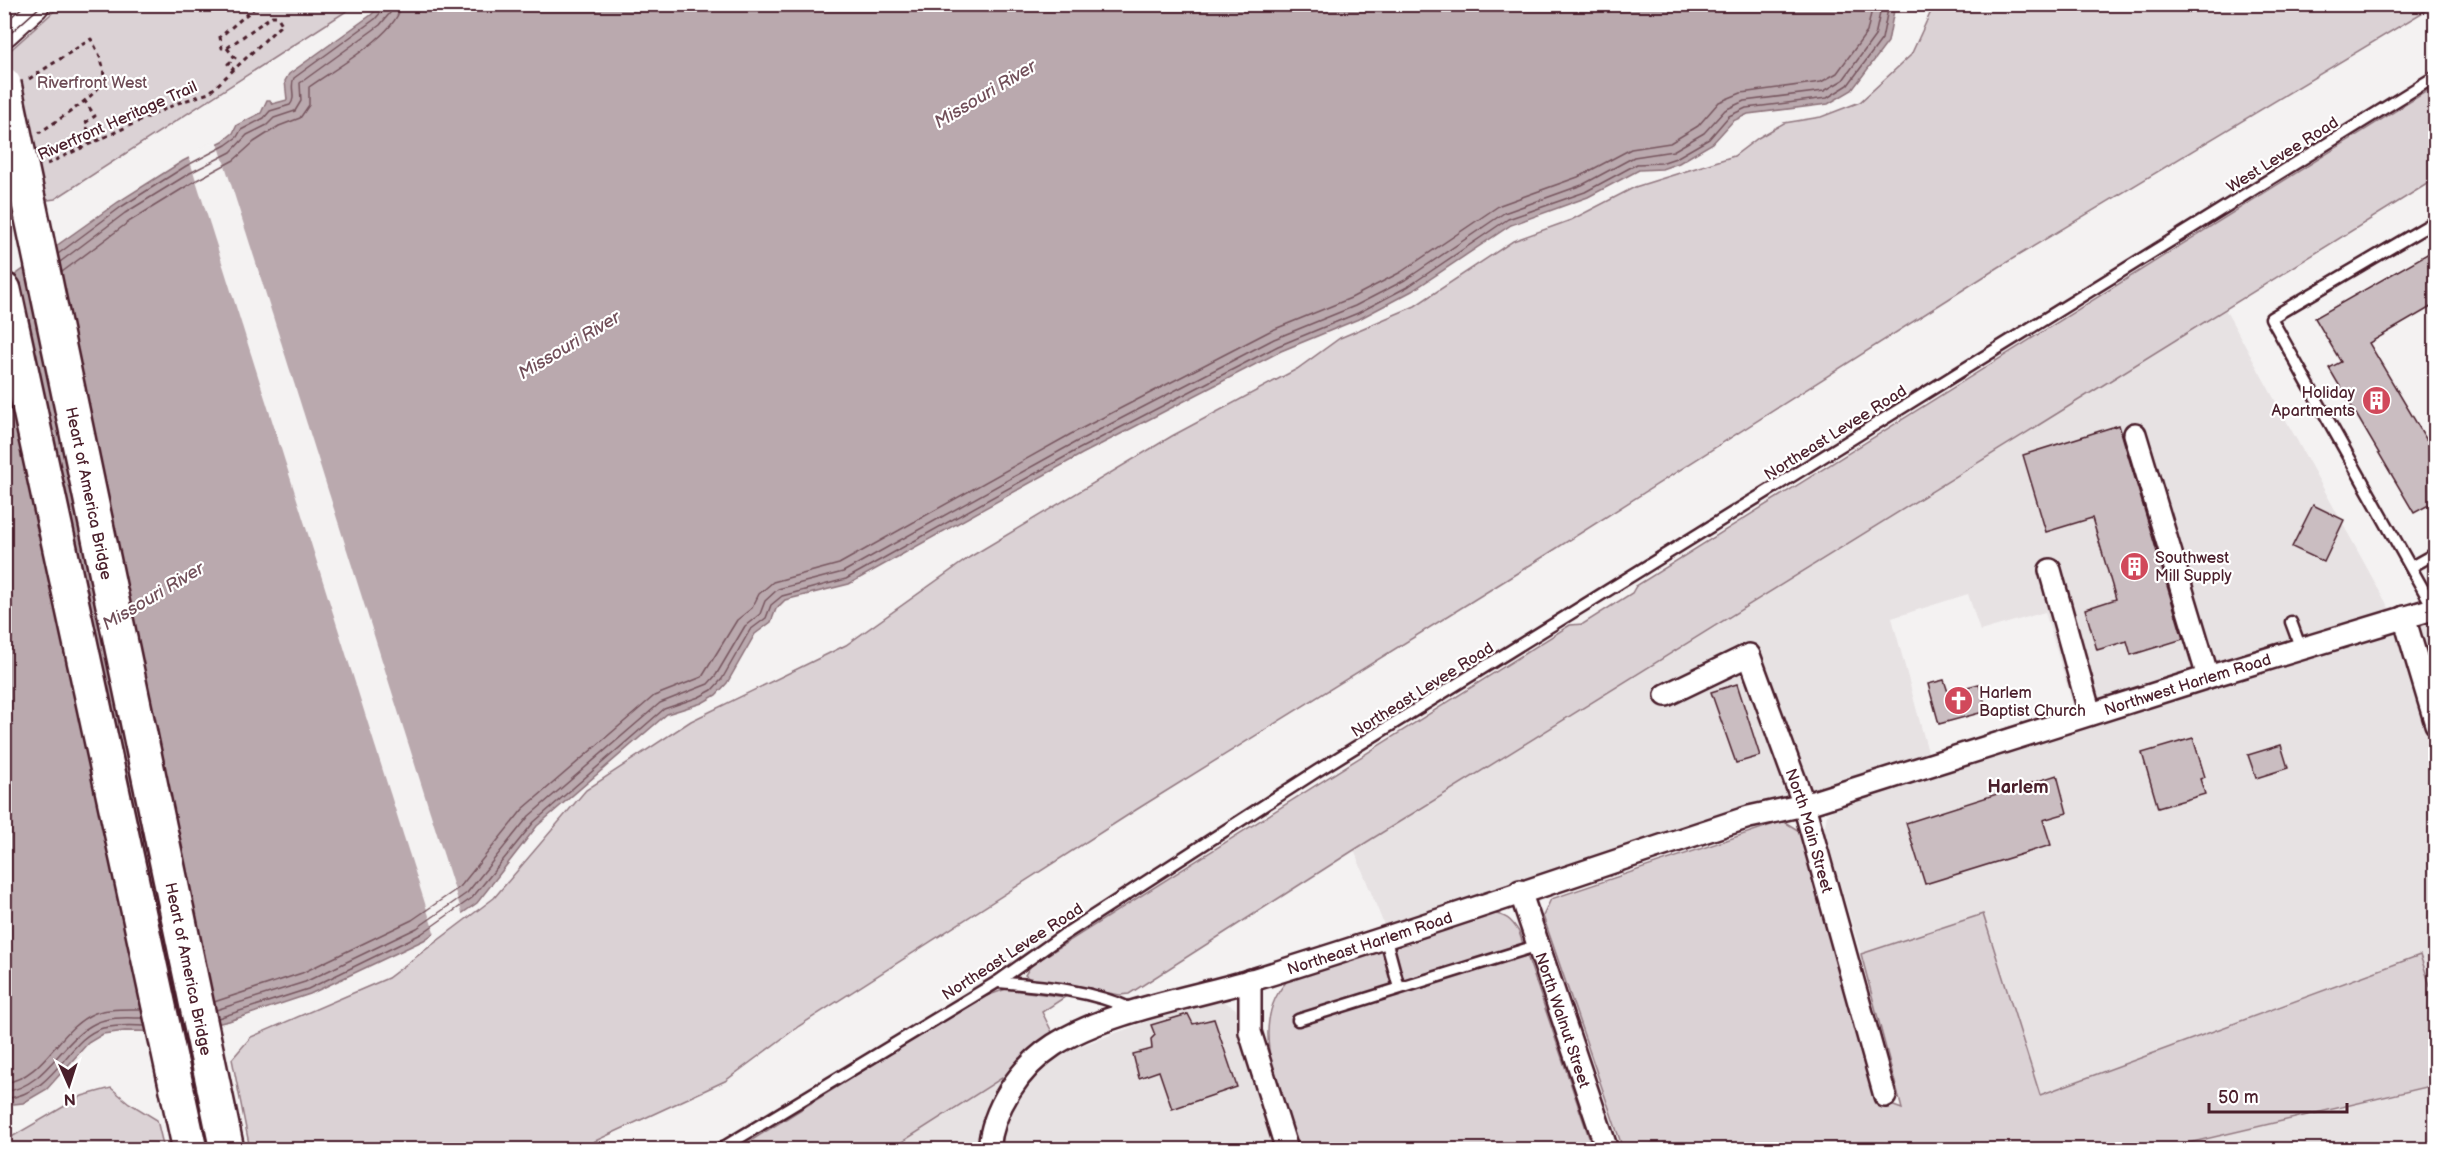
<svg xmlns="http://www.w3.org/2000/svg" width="2440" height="1154" font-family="'Balsamiq Sans',sans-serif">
<rect width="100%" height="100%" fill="#f4f2f2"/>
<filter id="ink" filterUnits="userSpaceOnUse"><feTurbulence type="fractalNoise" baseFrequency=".0167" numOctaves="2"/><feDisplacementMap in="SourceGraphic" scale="12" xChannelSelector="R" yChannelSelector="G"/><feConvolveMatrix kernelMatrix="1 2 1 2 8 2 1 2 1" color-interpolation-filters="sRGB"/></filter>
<g filter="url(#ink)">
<g fill="#e7e2e3">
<polygon points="2225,309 2390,610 2075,712 2045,612 1980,631 1968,594 1892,618 1929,756 1384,925 1354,850"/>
<polygon points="2435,617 2435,1000 2420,955 2040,1095 1983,914 1861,954 1824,830 1827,815 1834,808"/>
<polygon points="1208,999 1220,999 1236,1009 1279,1149 891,1150 1013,1071"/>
<polygon points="2435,1085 2435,1149 2163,1149"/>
</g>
<g fill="#dbd2d5" stroke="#927880" stroke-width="1.5">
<polygon points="61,5 356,5 55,199 5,206 5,55"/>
<polygon points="1934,5 2435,5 1999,267 1535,562 1139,808 799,1026 725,1081 578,1149 250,1149 232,1059 251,1037 388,978 494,898 586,790 691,721 846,645 970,557 1172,436 1297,369 1340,338 1415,306 1513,241 1571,220 1635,187 1734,156 1758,138 1784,123 1821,117 1860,102 1911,55"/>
<polygon points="2435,86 2435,179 1354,850 1129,994 1120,995 1030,979 1025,975 1031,965 1570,625 1583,624 1632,593 1636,586"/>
<polygon points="1783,821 1801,832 1877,1100 1902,1109 1861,954 1983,914 2040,1095 2420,955 2435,1000 2435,1085 2163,1149 1623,1149 1543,916 1551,899"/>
<path d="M1490,913C1506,915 1511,919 1519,932L1593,1149H1300C1282,1098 1243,1022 1291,977Z"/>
<polygon points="1006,989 1065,997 1042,1012 1055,1038 1013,1071 891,1149 736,1150 978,999"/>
<polygon points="111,1088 129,1103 157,1120 164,1149 5,1149 5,1144 13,1136 82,1096"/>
</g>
<polygon fill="#baa9ae" stroke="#8d727a" stroke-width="1.5" points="381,5 1895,5 1888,42 1852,90 1828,104 1748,114 1733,121 1713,143 1679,163 1662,169 1639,170 1588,197 1511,225 1412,291 1361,318 1281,351 1082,454 849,584 785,600 776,609 771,622 755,634 727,683 716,695 702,703 667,714 537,826 477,903 424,940 310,994 229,1021 181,1032 125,1031 103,1034 88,1043 47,1089 23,1103 5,1105 4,283 118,202 183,161 223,141 233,133 237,125 261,113 267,100 270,100 272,104 287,100 285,81 289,74 371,15"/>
<polygon fill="#f4f2f2" points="217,140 463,916 435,935 188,155"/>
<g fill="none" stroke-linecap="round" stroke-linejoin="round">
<g stroke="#77565f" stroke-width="1.5">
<path d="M58,254L121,207L186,166L226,145L237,137L241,130L264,118L270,111L290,105C297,97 289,87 294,78L375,19L383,10L385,4"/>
<polyline points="60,262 125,213 190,173 231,152 247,135 267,125 274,118 295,111 301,101 300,83 380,25 390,13 392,4"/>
<path d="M62,272L130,221L195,181L234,160L254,142L279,126L300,118L309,105V87C332,70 400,33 401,4"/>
<polyline points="214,1002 302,973 412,920 460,887 523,809 654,696 702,677 737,620 752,608 759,594 773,582 839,564 1071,434 1270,331 1351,298 1401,272 1500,205 1578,177 1631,149 1670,143 1698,126 1719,102 1741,93 1821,82 1837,73 1867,32 1873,4"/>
<polyline points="216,1010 305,982 417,928 467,893 529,816 660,703 708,684 716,675 745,626 760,614 765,601 778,589 843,572 1076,442 1274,339 1355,306 1405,280 1504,213 1582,185 1634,157 1673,151 1704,133 1725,110 1744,101 1824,91 1843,80 1875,36 1882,4"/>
<polyline points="218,1018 308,989 421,934 472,898 534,822 664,709 699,697 712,690 722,679 750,630 766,618 771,605 782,596 846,579 1079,449 1278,346 1358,313 1409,286 1508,219 1585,192 1637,164 1661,163 1676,158 1709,139 1729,116 1746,108 1827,98 1848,85 1882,39 1889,4"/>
<path d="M4,1083C46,1077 58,1028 95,1013C109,1008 127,1009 141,1009"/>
<path d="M4,1092C48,1086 60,1040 96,1023C110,1016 129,1018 143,1018"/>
<path d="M4,1099C59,1092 66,1038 103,1028C117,1025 131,1025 145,1026"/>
</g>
</g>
<g fill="#cabdc1" stroke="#4a1f2b" stroke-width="1.5">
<polygon points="2436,249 2436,304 2369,343 2426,439 2436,434 2436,501 2414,513 2329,368 2341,362 2315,318"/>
<polygon points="2119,425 2183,639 2131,655 2127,641 2097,650 2085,609 2116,599 2092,518 2046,532 2023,455"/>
<polygon points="2313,505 2344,520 2324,562 2292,547"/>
<polygon points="1944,680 1948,692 1979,684 1987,711 1939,724 1928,684"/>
<polygon points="1737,684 1760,756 1736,763 1711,692"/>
<polygon points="2193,738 2205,777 2200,779 2205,794 2158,808 2142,753"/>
<polygon points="2281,745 2288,768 2256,778 2248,755"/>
<polygon points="2057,775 2067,813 2043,820 2051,845 1925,884 1906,823"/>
<polygon points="1188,1014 1193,1024 1214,1019 1237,1087 1172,1109 1159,1071 1139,1078 1133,1054 1152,1049 1151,1039 1155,1035 1151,1025"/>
</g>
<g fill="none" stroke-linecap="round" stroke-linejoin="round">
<defs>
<g id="service">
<polyline points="2411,567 2436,553"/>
<polyline points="2434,609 2271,318 2436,221"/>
<polyline points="2291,622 2301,649"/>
<polyline points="1385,936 1399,988"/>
<path d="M997,982C1043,986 1091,990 1134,1010"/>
<polyline points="1298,1020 1539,945"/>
<polyline points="719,1150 997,982 1062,936 1317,771 2436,76"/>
</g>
<g id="minor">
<polyline points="2135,434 2208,677"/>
<polyline points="2050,570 2090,714"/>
<polyline points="2404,617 2436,724"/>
<path id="s1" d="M1666,695L1749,655L1804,805L1885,1096"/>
<path id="s2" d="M1520,891L1607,1150"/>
<polyline points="1250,980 1250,1032 1287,1150"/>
<path id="s3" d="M989,1150C992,1109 1020,1067 1054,1045C1107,1011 1191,998 1252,980C1419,929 1583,871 1749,817L1804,805L2208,677L2436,608"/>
</g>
<polyline id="secondary" points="4,31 34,4"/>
<polyline id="primary" points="4,290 190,1150"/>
</defs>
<use href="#service" stroke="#4a1f2b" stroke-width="15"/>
<use href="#minor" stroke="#4a1f2b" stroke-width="26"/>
<use href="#secondary" stroke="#4a1f2b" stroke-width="34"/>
<use href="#primary" stroke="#4a1f2b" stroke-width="38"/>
<g stroke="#4a1f2b" stroke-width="3" stroke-dasharray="4.5 4.5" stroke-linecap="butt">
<polyline points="227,48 235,58 228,64 234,70"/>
<path d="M29,79L91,39C97,50 106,66 103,79C100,95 53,123 39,133"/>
<polyline points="84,100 95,116 85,123 93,142"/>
<polyline points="47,164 178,103 209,93 282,24 277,16 272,16 227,48 222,48 220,37 259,4"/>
</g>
<use href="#service" stroke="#fff" stroke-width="10"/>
<use href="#minor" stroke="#fff" stroke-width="21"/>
<use href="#secondary" stroke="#fff" stroke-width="30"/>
<use href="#primary" stroke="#fff" stroke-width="33"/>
<g stroke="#4a1f2b" stroke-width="1.5">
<polyline points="4,23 26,4"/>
<polyline points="4,39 43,4"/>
</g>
<defs>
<g id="primary-bridge">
<path id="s4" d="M4,84L227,1150"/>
</g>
</defs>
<use href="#primary-bridge" stroke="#4a1f2b" stroke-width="38" stroke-linecap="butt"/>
<use href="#primary-bridge" stroke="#fff" stroke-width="33"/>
</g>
</g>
<defs>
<symbol id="building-disc" viewBox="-11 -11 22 22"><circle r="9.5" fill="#d1495b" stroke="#fff"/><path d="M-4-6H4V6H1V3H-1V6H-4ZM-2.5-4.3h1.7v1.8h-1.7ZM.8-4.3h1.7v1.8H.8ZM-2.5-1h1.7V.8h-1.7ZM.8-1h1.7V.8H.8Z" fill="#fff"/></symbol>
<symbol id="church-disc" viewBox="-11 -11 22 22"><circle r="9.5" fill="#d1495b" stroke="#fff"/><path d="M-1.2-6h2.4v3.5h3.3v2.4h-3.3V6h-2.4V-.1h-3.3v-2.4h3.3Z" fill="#fff"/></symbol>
</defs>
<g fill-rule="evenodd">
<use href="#building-disc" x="2360" y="384" width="33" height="33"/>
<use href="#building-disc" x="2118" y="550" width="33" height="33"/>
<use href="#church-disc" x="1942" y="684" width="33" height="33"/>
</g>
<g text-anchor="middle" stroke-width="4.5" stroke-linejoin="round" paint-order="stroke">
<g font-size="16" fill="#6e4c56" stroke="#fff">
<text x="92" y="88">Riverfront West</text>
</g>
<g font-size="16" fill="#4a1f2b" stroke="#fff">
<text transform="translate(117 120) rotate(-24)" y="6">Riverfront Heritage Trail</text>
<text transform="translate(2282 154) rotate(-32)" y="6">West Levee Road</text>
<text transform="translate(1835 432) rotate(-32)" y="6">Northeast Levee Road</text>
<text dy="6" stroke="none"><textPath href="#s4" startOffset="418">Heart of America Bridge</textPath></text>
<text dy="6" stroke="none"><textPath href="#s3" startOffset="1318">Northwest Harlem Road</textPath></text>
<text transform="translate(1422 689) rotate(-32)" y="6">Northeast Levee Road</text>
<text dy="6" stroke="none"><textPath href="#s1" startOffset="278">North Main Street</textPath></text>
<text dy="6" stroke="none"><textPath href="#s3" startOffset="460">Northeast Harlem Road</textPath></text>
<text transform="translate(1012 951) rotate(-33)" y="6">Northeast Levee Road</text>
<text dy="6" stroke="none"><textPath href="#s4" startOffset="904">Heart of America Bridge</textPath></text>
<text dy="6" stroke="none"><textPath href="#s2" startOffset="136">North Walnut Street</textPath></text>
</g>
<g font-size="16" fill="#4a1f2b" stroke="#fff" text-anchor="start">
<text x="2355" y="398" text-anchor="end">Holiday<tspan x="2355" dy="18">Apartments</tspan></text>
<text x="2155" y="563">Southwest<tspan x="2155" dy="18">Mill Supply</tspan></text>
<text x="1979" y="698">Harlem<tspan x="1979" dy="18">Baptist Church</tspan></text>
</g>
<g font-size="18" font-style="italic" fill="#714f59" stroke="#fff">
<text transform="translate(985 94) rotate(-31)" y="6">Missouri River</text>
<text transform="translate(569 345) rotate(-31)" y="6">Missouri River</text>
<text transform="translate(153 596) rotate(-31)" y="6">Missouri River</text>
</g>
<g font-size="18" font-weight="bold" fill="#4a1f2b" stroke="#fff">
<text x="2018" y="793">Harlem</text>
</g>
</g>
<rect width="2440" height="1154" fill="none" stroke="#fff" stroke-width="24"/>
<rect x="12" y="12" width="2416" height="1130" fill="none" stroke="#4a1f2b" stroke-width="2" filter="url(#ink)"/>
<g transform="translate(69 1085) rotate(177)" stroke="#ffffff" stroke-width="4.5" paint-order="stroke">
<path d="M0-4.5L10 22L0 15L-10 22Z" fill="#4a1f2b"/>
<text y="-9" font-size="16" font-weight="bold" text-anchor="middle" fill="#4a1f2b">N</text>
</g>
<path d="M2209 1103v9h138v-9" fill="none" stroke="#4a1f2b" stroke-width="3"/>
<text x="2218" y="1103" font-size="18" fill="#4a1f2b" stroke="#ffffff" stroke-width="4.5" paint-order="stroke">50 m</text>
</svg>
